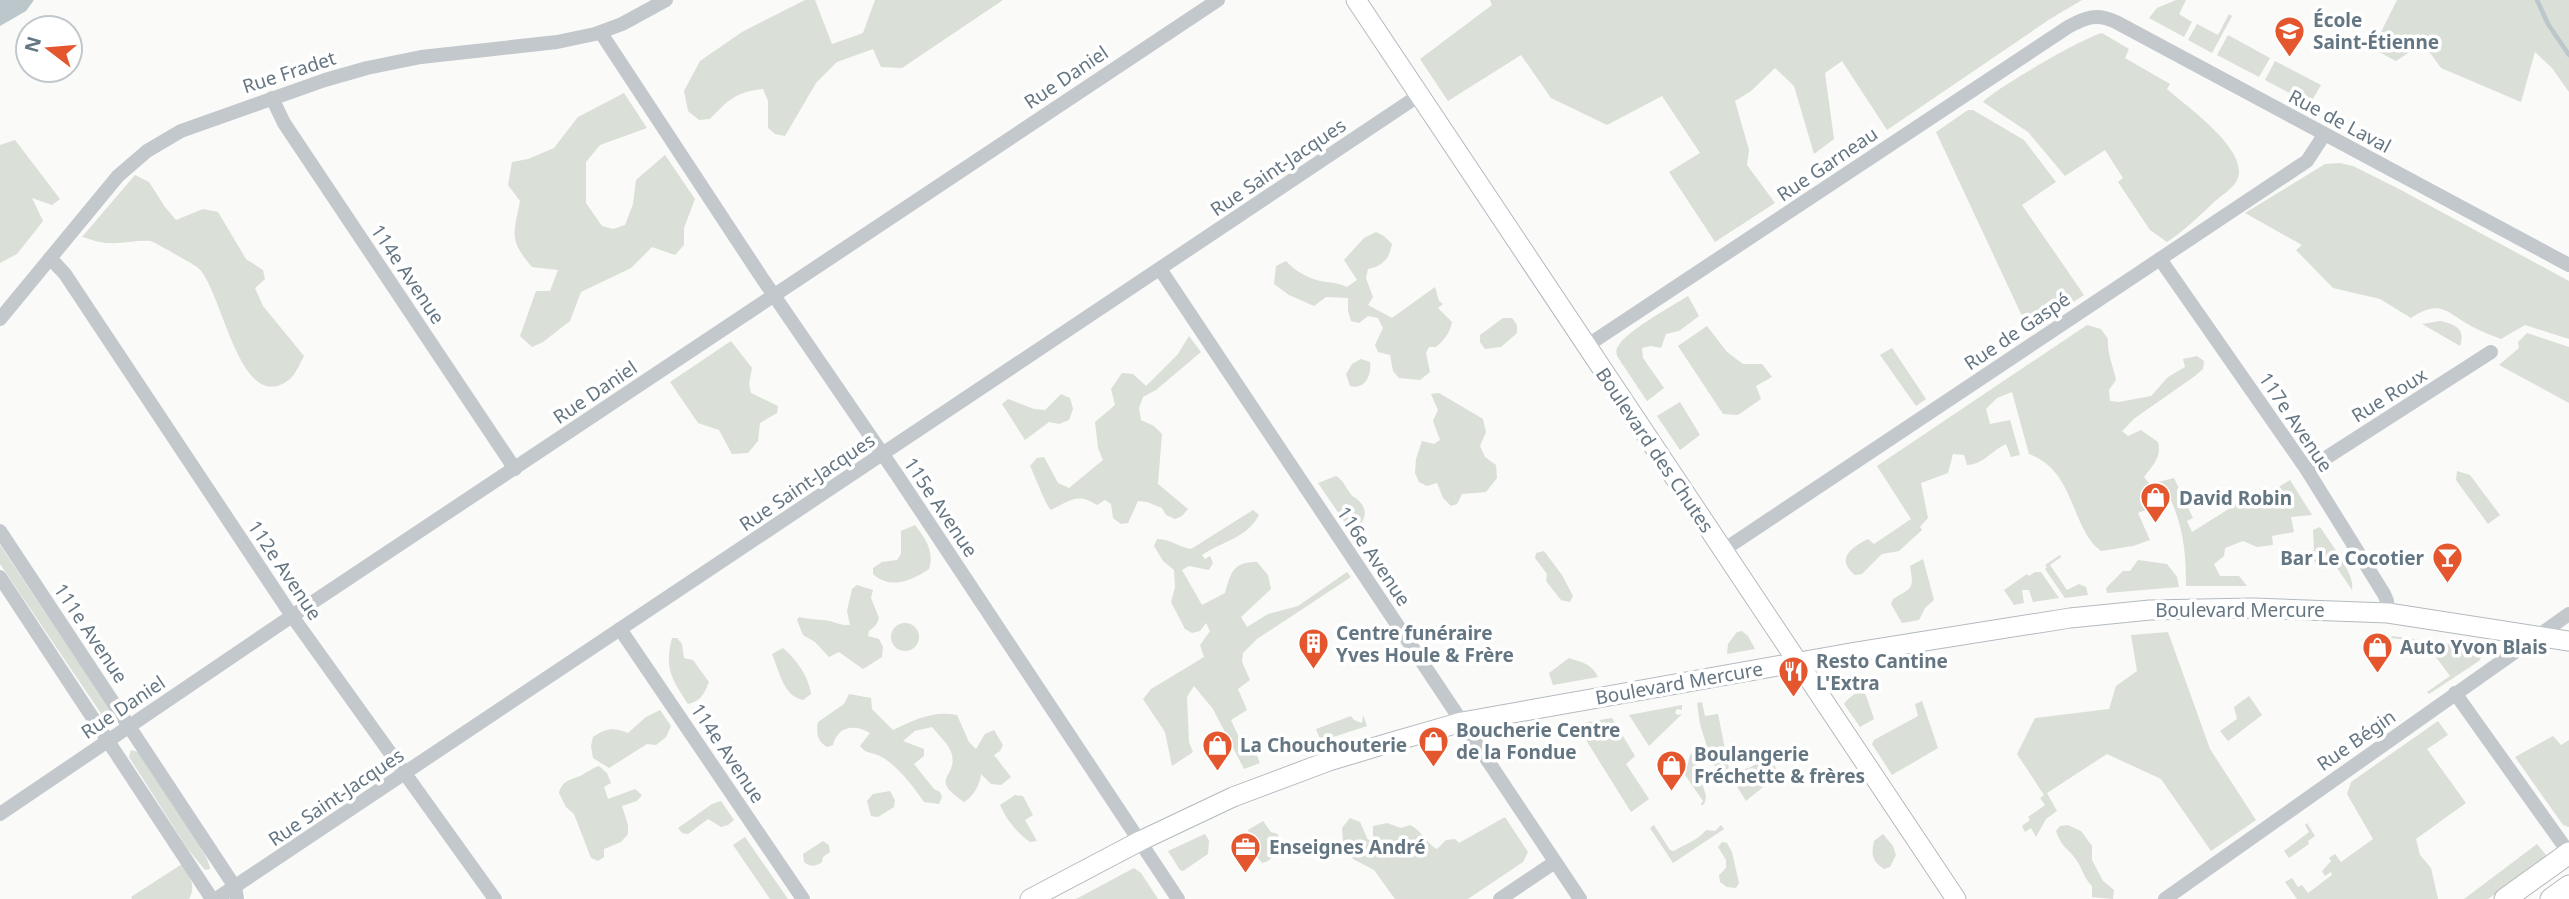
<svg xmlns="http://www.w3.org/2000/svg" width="2569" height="899" font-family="'Noto Sans',sans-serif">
<rect width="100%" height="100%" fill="#fafaf8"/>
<g fill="#dadfd7">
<path d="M805,0H815L832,44L863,33L875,0H1003L902,68L881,67L873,49L837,62L816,83L785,136L775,134L768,128V101L763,89C736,92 728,100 710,119L699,120L688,111L684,91L700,61L742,32Z"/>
<polygon points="1490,0 2082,0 2050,19 1887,130 1842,61 1825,73 1834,139 1814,154 1794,86 1775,68 1751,91 1735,101 1749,150 1747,165 1775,203 1715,242 1669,172 1700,153 1662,96 1607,125 1551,98 1521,55 1448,101 1420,59 1492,5"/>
<polygon points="2176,0 2186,0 2179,14 2192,22 2184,37 2149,18 2157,8"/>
<polygon points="2397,0 2569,0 2569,92 2552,68 2535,52 2521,102 2441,68 2423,43 2396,61 2377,51 2383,41 2378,38"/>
<polygon points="2229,14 2232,16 2212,53 2188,40 2197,24 2218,35"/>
<path d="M2102,33L2129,49L2125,58L2170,84L2167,89C2186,106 2254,153 2236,182C2231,190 2219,197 2212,204C2198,217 2184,231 2167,242L2150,230L2118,182L2123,178L2105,150L2065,176L2028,132L1983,102C1995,89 2084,37 2102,33Z"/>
<polygon points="2228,35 2270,58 2259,77 2217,55"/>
<polygon points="2275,61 2321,85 2310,104 2265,80"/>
<path d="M624,93L647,128L600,145L586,162V203L602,226L613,229L625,225L633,204L636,180L665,155L695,199L684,228V245L675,255L652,247L631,268L581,292L570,321L543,342L532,347L520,336L536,291H550L558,270L532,267C508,239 514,234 520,201L508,185L512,162L528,159L554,148L578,117Z"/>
<polygon points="1968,110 1973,110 2024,140 2056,182 2022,205 2084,295 2029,331 1936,132"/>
<polygon points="15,140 60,199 52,205 32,198 43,221 17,254 0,263 0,145"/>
<path d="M2340,163L2353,166L2399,189L2569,281V339L2525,325L2501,339C2491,335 2480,331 2471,326C2445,311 2440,299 2411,318L2380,299L2333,288L2296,250L2302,245L2245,213L2325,164Z"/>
<path d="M135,175L149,182L165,207L176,220L203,209L218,212L246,259L263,270L265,279L255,288L263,306L304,356C300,363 296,374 290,379C239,420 222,285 197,267C193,264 154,242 151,241C137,240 122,244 108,243C99,243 90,239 82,237Z"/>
<path d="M1376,232L1384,236L1392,244C1389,259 1383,266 1368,269L1366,278L1373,297L1368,305L1392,318L1435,287L1439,301L1443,304L1438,308L1452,322C1450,333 1444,340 1436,347H1429L1426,353L1430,372L1420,380L1399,378L1393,371L1390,355L1378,352L1375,345L1383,328L1378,318L1368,316L1359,323L1351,321L1348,311V298L1326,297L1314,306L1289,295L1274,284L1276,266L1286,261C1296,272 1311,280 1326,282C1335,283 1338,283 1347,287L1357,280L1344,260L1364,238Z"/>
<path d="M1688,296L1699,316L1679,331L1666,334L1661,348L1651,346L1642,348L1643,358L1664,388L1647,401L1617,356C1616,350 1616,349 1619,345C1627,331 1672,306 1688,296Z"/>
<polygon points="1503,318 1512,318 1517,325 1517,333 1501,347 1485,349 1480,342 1480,335"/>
<path d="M2440,321C2455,324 2466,329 2460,346L2422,324Z"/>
<path d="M2087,325L2101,329L2108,339C2107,354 2113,365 2116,380L2109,390L2110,401L2119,402L2151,396L2168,377L2185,367L2183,359L2197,356L2204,361L2203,369L2195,376L2135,418L2122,431L2128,436L2141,430L2158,442C2162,457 2153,465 2144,477L2150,484L2174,478L2193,518L2187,521L2192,532L2251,495L2256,501L2290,480L2312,515L2291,517L2294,532L2272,536L2273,545L2257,547L2243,541L2225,548L2224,556L2214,564L2220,576H2239L2247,586H2186C2186,555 2184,530 2171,500L2138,513L2150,540L2133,546L2101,551C2070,528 2076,471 2029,454L2012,392L1997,398L1986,409L1990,424L2010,420L2020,455L2011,457L2006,444C1992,450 1983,465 1967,465L1964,455L1953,454L1948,473L1921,483L1928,518L1920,527L1922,530L1899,551L1882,554L1862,574L1855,575C1834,558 1853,547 1868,539L1874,544L1911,519L1877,466Z"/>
<polygon points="1707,326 1727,352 1743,364 1762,364 1772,377 1756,386 1761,399 1738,415 1723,414 1678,346"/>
<polygon points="2527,333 2569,347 2569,403 2499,365 2519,348 2518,342"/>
<path d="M1189,336L1201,352L1156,390L1143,397L1139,408L1141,420L1154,426L1162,434L1158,484L1188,509L1182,516L1175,519L1166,515L1162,508L1147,502L1138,501L1128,523L1121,524L1113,518L1111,504L1105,500L1097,505C1077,492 1070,501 1051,510C1045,504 1035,476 1030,466L1037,458L1044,457L1058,483L1069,488L1103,460L1098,448L1095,422L1115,405L1111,389L1122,373L1133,374L1146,386L1178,354Z"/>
<polygon points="731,341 752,368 749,384 751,393 778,406 777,413 760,423 758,441 748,453 732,454 719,430 698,423 670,382"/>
<polygon points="1892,348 1926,399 1916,406 1880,355"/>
<path d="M1361,359L1370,362C1372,375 1365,390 1350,386L1346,374L1352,364Z"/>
<polygon points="1439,393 1483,419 1486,432 1480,446 1485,457 1496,465 1497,478 1486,492 1462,494 1457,504 1451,506 1443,498 1437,483 1427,486 1419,482 1415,473 1416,459 1422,441 1434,444 1440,440 1433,421 1438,410 1431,394"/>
<polygon points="1061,394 1070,398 1073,409 1069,420 1059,424 1049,422 1025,440 1002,404 1008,399 1034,409 1045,410"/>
<polygon points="1680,402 1700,435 1680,450 1657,416"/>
<polygon points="2457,471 2470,475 2500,515 2488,524 2456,480"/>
<path d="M1336,476C1344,481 1344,485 1350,493C1354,499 1353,495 1358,500C1371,512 1363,524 1352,533L1318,483Z"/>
<path d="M1253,510L1259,515C1247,538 1223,541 1202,555L1205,559L1210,556L1213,563L1209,570L1189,566L1182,570L1202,605L1225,593C1231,572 1233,562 1257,562L1268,575L1271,589L1241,617L1247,627L1268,614L1298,606L1347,572L1351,577L1257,639L1243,653L1242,662L1250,680L1238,689L1247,710L1231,720L1243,746L1254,749L1260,763L1244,769L1213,709L1194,686L1187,697L1189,742L1193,752L1172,766L1165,732L1143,699L1151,689L1204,657L1200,645L1210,631L1206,623L1200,631L1192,633L1185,629L1171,602L1175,587L1174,570L1163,561L1154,546L1157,539C1171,539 1178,547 1191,549Z"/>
<path d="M915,525C925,538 935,552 929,569C911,581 891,590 873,574V568L882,562L897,560L901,554V531Z"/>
<path d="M2320,527C2329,541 2356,575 2352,590L2333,562L2316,565L2313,558L2310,559L2311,566L2305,567L2302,553L2314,550L2313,530Z"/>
<polygon points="0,545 112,712 113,717 111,720 102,715 0,564"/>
<polygon points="1544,551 1562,575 1573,596 1570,602 1561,600 1546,581 1547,574 1535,558 1536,553"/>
<polygon points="2060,555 2061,557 2050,565 2067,590 2079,584 2086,587 2088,595 2065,598 2045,569 2047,567 2045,565"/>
<path d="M1923,559L1934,600L1925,608L1919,620L1902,623L1891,604L1893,599C1913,587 1914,590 1910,566Z"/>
<polygon points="2138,560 2167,564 2177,577 2179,587 2107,593 2106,588 2123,571 2130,571"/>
<polygon points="2035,572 2041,572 2059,598 2033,602 2029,590 2022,590 2024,603 2014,605 2004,590 2027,574 2029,576"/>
<path d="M857,585L873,590L871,598L879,618L876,625L869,631L868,636L879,639L883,647L882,657L863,669L839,652L829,657L815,642L803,635L797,620L799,617C808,619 813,619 822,620C832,620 839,626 850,625L847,611L852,589Z"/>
<circle cx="905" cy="637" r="14"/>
<polygon points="1742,631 1748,636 1755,649 1727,654 1728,644 1737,632"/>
<polygon points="2168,632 2210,749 2256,820 2211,851 2161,779 2107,754 2047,793 2057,811 2046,819 2036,837 2031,828 2025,832 2022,826 2030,820 2028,817 2045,805 2040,798 2044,795 2017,754 2035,718 2109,709 2116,686 2137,671 2131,635"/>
<polygon points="2392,636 2486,649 2479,661 2429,694 2427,692 2450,676 2433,653 2432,643 2391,638"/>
<path d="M672,638H677L682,644L684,658L693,660L709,682C704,694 701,701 688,704C672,679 664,669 672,638Z"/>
<path d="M783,648C796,659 809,677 811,694L803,700C783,696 779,670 772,654Z"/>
<path d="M1569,658C1583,663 1591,663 1598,677L1553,685L1549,673Z"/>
<path d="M1863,687L1874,719L1860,727L1844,704C1849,696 1857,694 1863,687Z"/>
<path d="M849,694L871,698L872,709L893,730C914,720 934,710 957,715L969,742L976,749L985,734L994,730L1003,745L1000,751L994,755L1011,777L1001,785L991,784L981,774C980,785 973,797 964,802C928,777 957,779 952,755C950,745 938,735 932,727L915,731L903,741L924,749V756L914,764L934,789L940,792L942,797L939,804L924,802C913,786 897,765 880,756C872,752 866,754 860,746L870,733C854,724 838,726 833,745L827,747C817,741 816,733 818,722L844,704Z"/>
<polygon points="2249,696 2262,715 2228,741 2220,731 2237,719 2234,707"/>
<polygon points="1922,701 1938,748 1892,775 1872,744 1874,740 1918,716 1915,704"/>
<polygon points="1702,702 1705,716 1718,714 1730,774 1751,767 1763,759 1772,761 1779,774 1746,801 1730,775 1719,770 1712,763 1700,724 1697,703"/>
<polygon points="1682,705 1682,710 1677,709 1675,713 1678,715 1682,714 1649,746 1629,715"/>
<path d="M660,710L671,726L666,737L656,745L647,744L609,768L593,758L591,746L593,737C606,728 614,727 628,733L646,717Z"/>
<polygon points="1363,715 1367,726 1321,741 1316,729 1351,716 1354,720 1362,723"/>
<polygon points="1612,718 1635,756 1626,764 1649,799 1631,812 1576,724"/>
<polygon points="2438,721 2448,735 2427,749 2466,803 2416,839 2420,855 2431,868 2438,899 2297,899 2285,882 2292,878 2298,887 2302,885 2308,893 2332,875 2331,872 2325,876 2322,871 2331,861 2329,858 2335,854 2341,862 2373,839 2347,794 2351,782"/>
<polygon points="2553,736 2561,745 2569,740 2569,827 2563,825 2515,757"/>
<path d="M131,750L138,752C150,769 212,856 210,869L205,870L187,848L129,757Z"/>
<polygon points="1693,753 1706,796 1705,802 1702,806 1701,804 1703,801 1685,775 1690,755"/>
<path d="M599,766L607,773L611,783L604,787L608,799L635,789L642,795L637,801L622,806L628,825V834L621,842L604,849V857L598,861L591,858L574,814L566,807L559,793C562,780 571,780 582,775C588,772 592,768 599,766Z"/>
<polygon points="890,791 895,800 894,807 878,817 871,816 867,801 873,794"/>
<path d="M1015,795L1023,796L1033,815L1025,820L1037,841L1030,842C1017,833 1006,819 1000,805Z"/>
<polygon points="721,801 734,820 728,825 721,827 708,819 688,834 682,833 678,828 712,804"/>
<path d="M1505,817L1528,852L1523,862L1468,899H1395L1374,870L1353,859L1343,841L1342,828L1350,818L1360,822L1368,840L1373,839V826L1387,823L1401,828L1410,825C1423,831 1425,843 1437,849L1446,840L1455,839L1459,843Z"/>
<polygon points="1263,821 1271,832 1278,834 1281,849 1268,861 1262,863 1245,842 1251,839 1248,830"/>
<polygon points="2307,823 2315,836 2308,841 2309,844 2289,858 2284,851 2309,832 2305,825"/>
<path d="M1654,825L1670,850L1674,851C1685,844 1697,841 1706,830L1715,831L1721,825L1724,829L1673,863L1650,828Z"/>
<path d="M2068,825L2081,831L2092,846V860L2103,881L2114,890L2113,899L2092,897V886C2084,878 2083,870 2077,861C2068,847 2063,850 2056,831L2060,826Z"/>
<polygon points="1205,834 1209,841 1208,854 1183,871 1180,870 1168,851"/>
<path d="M1883,834L1893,846L1896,855L1890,867L1884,869C1872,861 1871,855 1874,841Z"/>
<polygon points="745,837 788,899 770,899 733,845"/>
<path d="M823,841L829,845L830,852L823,857L822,862C815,867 810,867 804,862L803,854Z"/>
<polygon points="1722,842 1727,843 1732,852 1739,883 1736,888 1727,887 1720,882 1719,875 1726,868 1726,860 1718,847"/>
<polygon points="2537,844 2547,856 2488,899 2464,899"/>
<path d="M182,864C189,876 197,885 189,899H132L131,897Z"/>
<polygon points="1134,868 1141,873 1158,899 1076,899"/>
</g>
<polygon fill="#bbc7cb" points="0,0 34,0 26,11 0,26"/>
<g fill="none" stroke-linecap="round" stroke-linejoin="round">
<polyline stroke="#bbc7cb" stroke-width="4.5" points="2537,0 2548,24 2569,55"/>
<defs>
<g id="secondary">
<polyline points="1356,0 1956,899"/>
<polyline points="1030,899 1140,841 1233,797 1329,761 1392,742 1462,722 1856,652 2070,618 2150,610 2253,608 2388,613 2569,641"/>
</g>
<g id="primary">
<polyline points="2505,899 2569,853"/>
<polyline points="2551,899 2569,886"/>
</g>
</defs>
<use href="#secondary" stroke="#b3babf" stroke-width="21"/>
<use href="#primary" stroke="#b5babe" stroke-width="23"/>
<g stroke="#c3c8cc" stroke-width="14">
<polyline points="601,33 760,275 897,475 1178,899"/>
<polyline points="272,98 284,123 515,469"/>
<polyline points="50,258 65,274 292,616 495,899"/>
<polyline points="2160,259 2307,470 2384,594 2387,601 2388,613"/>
<polyline points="1160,269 1580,899"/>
<polyline points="0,319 118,176 147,151 181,131 325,80 367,68 421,57 557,42 595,34 622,24 666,0"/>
<path d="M1585,347L2068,27C2086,17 2097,13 2116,22L2569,265"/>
<polyline points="2307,470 2491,352"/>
<polyline points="0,531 235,887 237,899"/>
<polyline points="1722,551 2307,161 2324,135"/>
<polyline points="0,577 212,899"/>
<polyline points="620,629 803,899"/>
<polyline points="2455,693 2569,853"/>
<polyline points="0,814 292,616 1218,0"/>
<polyline points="216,899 1418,96"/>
<polyline points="1500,899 1555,862"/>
<polyline points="2165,899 2569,614"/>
</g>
<use href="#secondary" stroke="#fff" stroke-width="19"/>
<use href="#primary" stroke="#fff" stroke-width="21"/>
</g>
<defs>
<symbol id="school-pin" viewBox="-11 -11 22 30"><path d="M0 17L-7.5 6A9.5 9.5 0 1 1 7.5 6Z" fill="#e4572e" stroke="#fff"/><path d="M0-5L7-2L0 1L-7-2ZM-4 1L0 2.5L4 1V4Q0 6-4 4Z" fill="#fff"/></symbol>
<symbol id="shop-pin" viewBox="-11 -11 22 30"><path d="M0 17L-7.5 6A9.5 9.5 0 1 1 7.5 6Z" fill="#e4572e" stroke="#fff"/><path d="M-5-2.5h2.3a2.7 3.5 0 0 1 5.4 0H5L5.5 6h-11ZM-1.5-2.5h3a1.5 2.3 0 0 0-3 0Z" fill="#fff"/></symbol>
<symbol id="bar-pin" viewBox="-11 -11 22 30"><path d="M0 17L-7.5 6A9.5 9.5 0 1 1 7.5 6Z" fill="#e4572e" stroke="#fff"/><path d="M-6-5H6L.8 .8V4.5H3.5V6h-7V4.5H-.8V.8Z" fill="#fff"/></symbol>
<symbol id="building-pin" viewBox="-11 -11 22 30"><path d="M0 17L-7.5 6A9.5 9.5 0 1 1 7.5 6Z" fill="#e4572e" stroke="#fff"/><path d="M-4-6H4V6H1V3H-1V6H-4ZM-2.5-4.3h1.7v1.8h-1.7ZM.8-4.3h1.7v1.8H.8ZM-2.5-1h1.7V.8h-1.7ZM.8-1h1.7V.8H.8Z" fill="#fff"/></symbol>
<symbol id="restaurant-pin" viewBox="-11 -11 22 30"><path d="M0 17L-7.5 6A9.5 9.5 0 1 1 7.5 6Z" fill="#e4572e" stroke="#fff"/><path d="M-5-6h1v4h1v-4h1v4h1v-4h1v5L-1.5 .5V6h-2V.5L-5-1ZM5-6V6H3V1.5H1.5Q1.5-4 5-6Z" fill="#fff"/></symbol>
<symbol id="office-pin" viewBox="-11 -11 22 30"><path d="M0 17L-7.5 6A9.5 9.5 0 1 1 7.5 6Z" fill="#e4572e" stroke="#fff"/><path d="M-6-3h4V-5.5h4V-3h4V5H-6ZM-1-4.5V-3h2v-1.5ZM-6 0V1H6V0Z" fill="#fff"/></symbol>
</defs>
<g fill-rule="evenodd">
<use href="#school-pin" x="2272" y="14" width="35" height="47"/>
<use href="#shop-pin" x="2138" y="480" width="35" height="47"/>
<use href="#bar-pin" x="2430" y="540" width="35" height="47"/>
<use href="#building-pin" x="1296" y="626" width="35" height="47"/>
<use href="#shop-pin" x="2360" y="630" width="35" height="47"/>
<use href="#restaurant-pin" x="1776" y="654" width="35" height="47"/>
<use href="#shop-pin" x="1416" y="724" width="35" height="47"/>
<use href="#shop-pin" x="1200" y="728" width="35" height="47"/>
<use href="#shop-pin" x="1654" y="748" width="35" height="47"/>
<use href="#office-pin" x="1228" y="830" width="35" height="47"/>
</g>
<g text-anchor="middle" stroke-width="7" stroke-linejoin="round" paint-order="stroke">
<g font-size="19" font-weight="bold" fill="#657683" stroke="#fff" text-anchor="start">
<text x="2313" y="27">École<tspan x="2313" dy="22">Saint-Étienne</tspan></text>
<text x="2179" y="505">David Robin</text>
<text x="2424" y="565" text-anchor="end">Bar Le Cocotier</text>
<text x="1336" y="640">Centre funéraire<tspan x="1336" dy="22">Yves Houle &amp; Frère</tspan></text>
<text x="2400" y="654">Auto Yvon Blais</text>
<text x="1816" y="668">Resto Cantine<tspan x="1816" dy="22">L'Extra</tspan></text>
<text x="1456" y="737">Boucherie Centre<tspan x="1456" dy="22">de la Fondue</tspan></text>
<text x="1240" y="752">La Chouchouterie</text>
<text x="1694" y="761">Boulangerie<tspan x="1694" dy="22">Fréchette &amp; frères</tspan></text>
<text x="1269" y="854">Enseignes André</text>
</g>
<g font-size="19" fill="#657683" stroke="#fff">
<text transform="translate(289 72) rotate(-18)" y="7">Rue Fradet</text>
<text transform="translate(1066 77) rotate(-34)" y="7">Rue Daniel</text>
<text transform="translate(2340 121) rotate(28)" y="7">Rue de Laval</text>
<text transform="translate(1827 164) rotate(-34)" y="7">Rue Garneau</text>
<text transform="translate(1278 167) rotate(-34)" y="7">Rue Saint-Jacques</text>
<text transform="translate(408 274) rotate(56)" y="7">114e Avenue</text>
<text transform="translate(2017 331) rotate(-34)" y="7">Rue de Gaspé</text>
<text transform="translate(595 392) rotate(-34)" y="7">Rue Daniel</text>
<text transform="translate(2389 395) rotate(-32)" y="7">Rue Roux</text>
<text transform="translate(2296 422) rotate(56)" y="7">117e Avenue</text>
<text transform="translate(1655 450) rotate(56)" y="7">Boulevard des Chutes</text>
<text transform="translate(807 482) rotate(-34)" y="7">Rue Saint-Jacques</text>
<text transform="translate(941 507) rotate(56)" y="7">115e Avenue</text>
<text transform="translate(1374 556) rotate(56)" y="7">116e Avenue</text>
<text transform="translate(285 570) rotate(56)" y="7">112e Avenue</text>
<text x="2240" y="617">Boulevard Mercure</text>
<text transform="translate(91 633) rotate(56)" y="7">111e Avenue</text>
<text transform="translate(1679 683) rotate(-10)" y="7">Boulevard Mercure</text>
<text transform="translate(123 707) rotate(-34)" y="7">Rue Daniel</text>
<text transform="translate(2356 740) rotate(-35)" y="7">Rue Bégin</text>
<text transform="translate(728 753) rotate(56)" y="7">114e Avenue</text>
<text transform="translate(336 797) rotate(-34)" y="7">Rue Saint-Jacques</text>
</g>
</g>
<g transform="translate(49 49) rotate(286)"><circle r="33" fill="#ffffff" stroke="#c1c8cd" stroke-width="2"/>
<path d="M0-5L12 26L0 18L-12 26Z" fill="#e4572e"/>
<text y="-10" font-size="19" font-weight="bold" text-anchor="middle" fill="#657683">N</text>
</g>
</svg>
